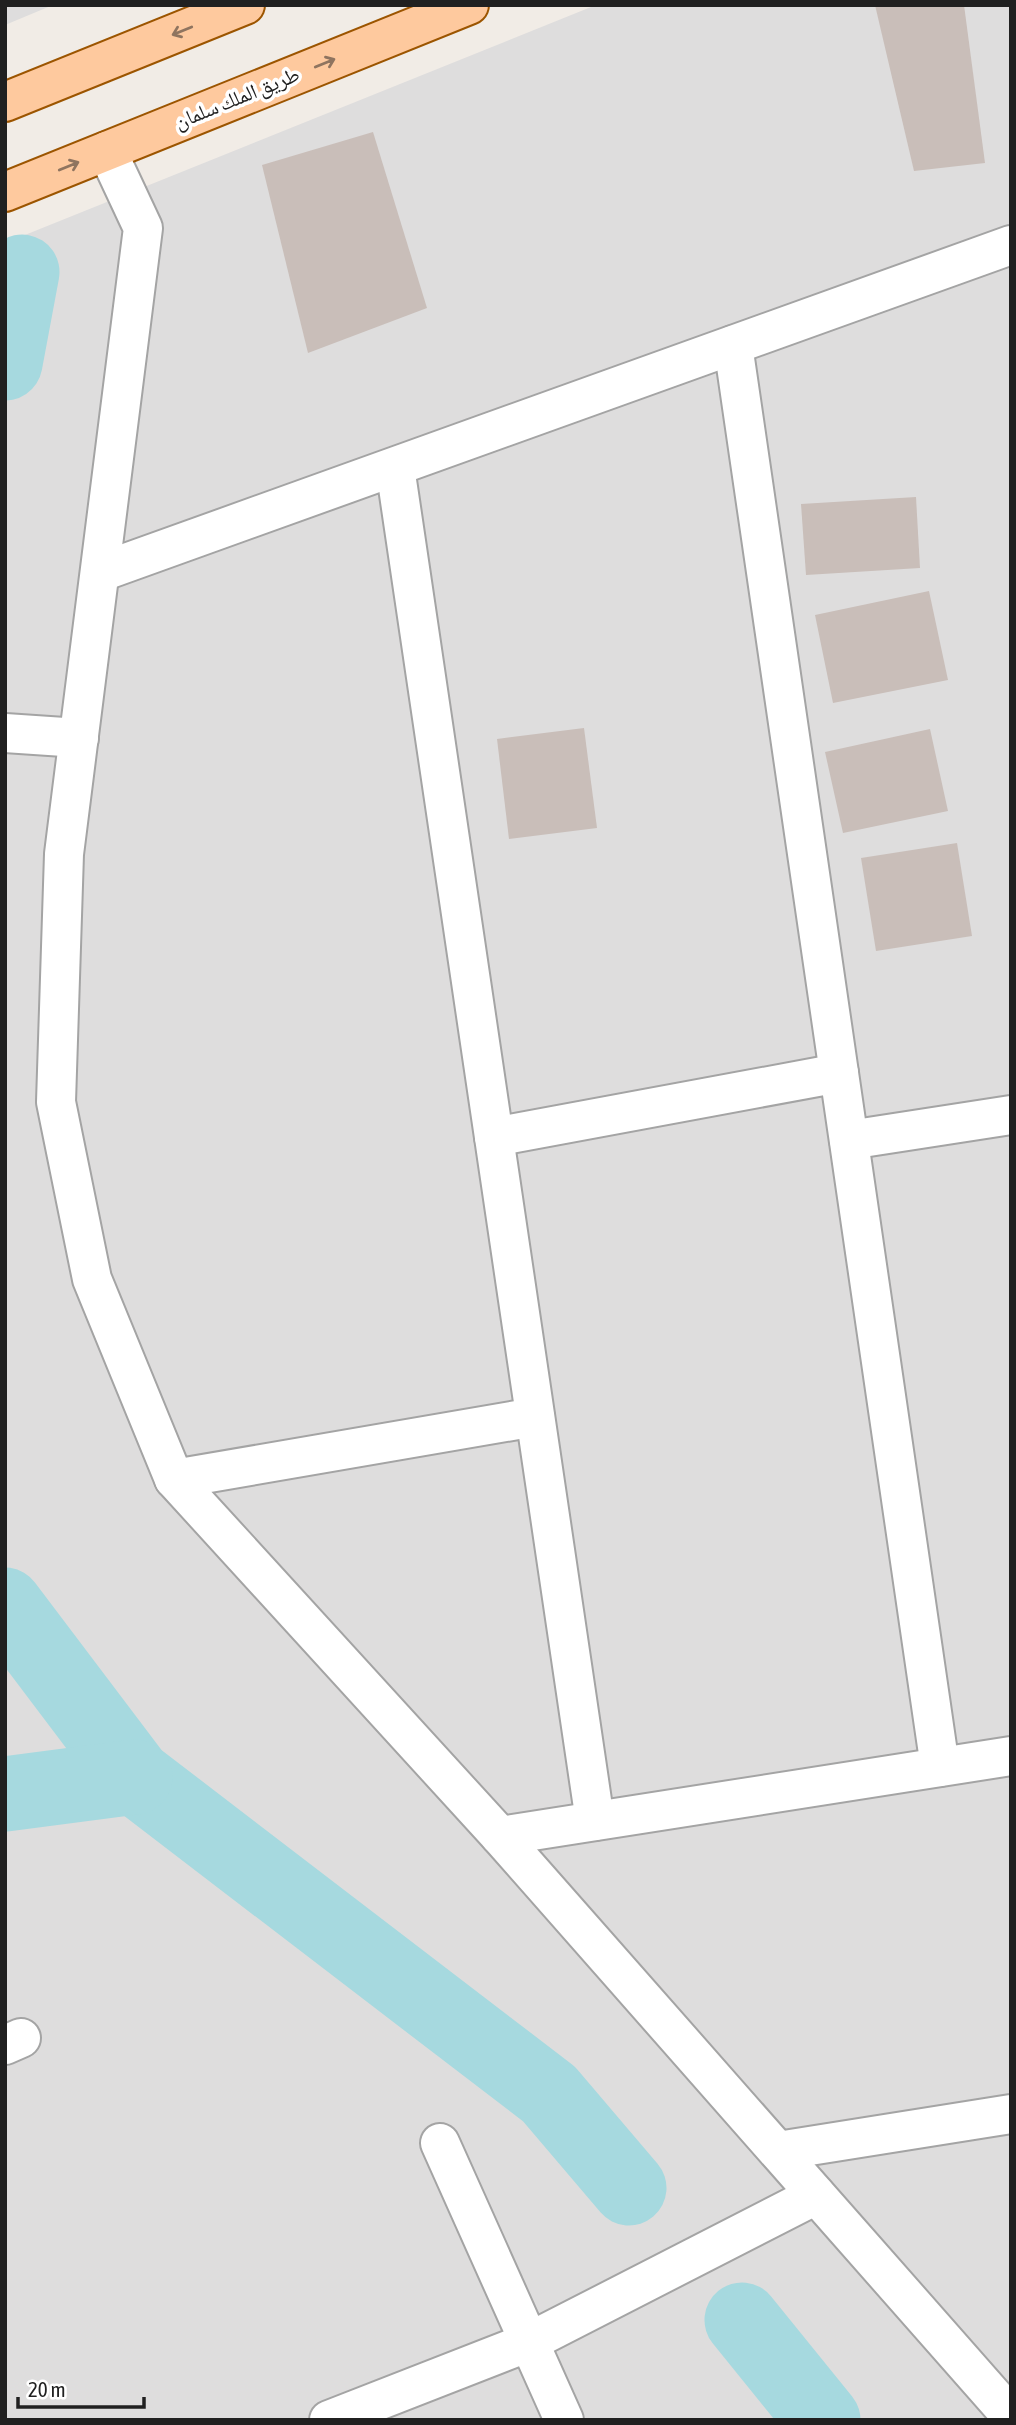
<svg xmlns="http://www.w3.org/2000/svg" width="1016" height="2425" font-family="'Asap Condensed','Noto Naskh Arabic',sans-serif">
<rect width="100%" height="100%" fill="#f1ece6"/>
<g fill="#dedddd">
<polygon points="5,5 53,5 5,25"/>
<polygon points="596,5 1011,5 1011,2420 5,2420 5,243"/>
</g>
<g fill="none" stroke-linecap="round" stroke-linejoin="round">
<g stroke="#a6d9df" stroke-width="75">
<polyline points="5,363 22,272"/>
<polyline points="5,1605 135,1777 549,2094 629,2188"/>
<polyline points="5,1794 135,1777"/>
<polyline points="742,2320 823,2420"/>
</g>
</g>
<g fill="#c9beb9">
<polygon points="875,5 964,5 985,163 914,171"/>
<polygon points="373,132 427,308 308,353 262,165"/>
<polygon points="916,497 920,568 806,575 801,504"/>
<polygon points="929,591 948,680 833,703 815,615"/>
<polygon points="584,728 597,828 509,839 497,739"/>
<polygon points="930,729 948,811 843,833 825,752"/>
<polygon points="957,843 972,936 876,951 861,858"/>
</g>
<g fill="none" stroke-linecap="round" stroke-linejoin="round">
<defs>
<g id="minor">
<polyline points="107,151 143,228 64,854 56,1102 92,1279 174,1479 500,1836 1011,2416"/>
<polyline points="733,345 940,1767"/>
<polyline points="395,467 595,1821"/>
<polyline points="101,572 1011,245"/>
<polyline points="5,733 79,738"/>
<polyline points="494,1137 839,1073"/>
<polyline points="849,1140 1011,1115"/>
<polyline points="174,1479 535,1417"/>
<polyline points="500,1836 1011,1756"/>
<polyline points="5,2045 21,2038"/>
<polyline points="440,2143 564,2420"/>
<polyline points="778,2151 1011,2114"/>
<polyline points="329,2420 529,2342 816,2195"/>
</g>
<g id="major">
<polyline points="5,102 245,5"/>
<polyline points="5,192 469,5"/>
</g>
</defs>
<use href="#minor" stroke="#a4a4a4" stroke-width="42"/>
<use href="#major" stroke="#9c5500" stroke-width="42"/>
<use href="#minor" stroke="#fff" stroke-width="38"/>
<use href="#major" stroke="#fec99e" stroke-width="38"/>
</g>
<defs><path id="oneway-shaft" d="M-6 0H5M1.5-3L5.5 0L1.5 3" fill="none" stroke-width="1.6" stroke-linecap="round" stroke-linejoin="round" transform="scale(1.75)"/></defs>
<g stroke="#8f745f">
<use href="#oneway-shaft" transform="translate(182 31) rotate(158)"/>
<use href="#oneway-shaft" transform="translate(325 63) rotate(-22)"/>
<use href="#oneway-shaft" transform="translate(69 166) rotate(-22)"/>
</g>
<g text-anchor="middle" stroke-width="7" stroke-linejoin="round" paint-order="stroke">
<g font-size="21" fill="#202020" stroke="#fff">
<text transform="translate(237 98) rotate(-22)" y="7">طريق الملك سلمان</text>
</g>
</g>
<rect width="1016" height="2425" fill="none" stroke="#202020" stroke-width="14"/>
<path d="M18 2397v10h126v-10" fill="none" stroke="#202020" stroke-width="3.5"/>
<text x="28" y="2397" font-size="21" fill="#202020" stroke="#ffffff" stroke-width="5" paint-order="stroke">20 m</text>
</svg>
